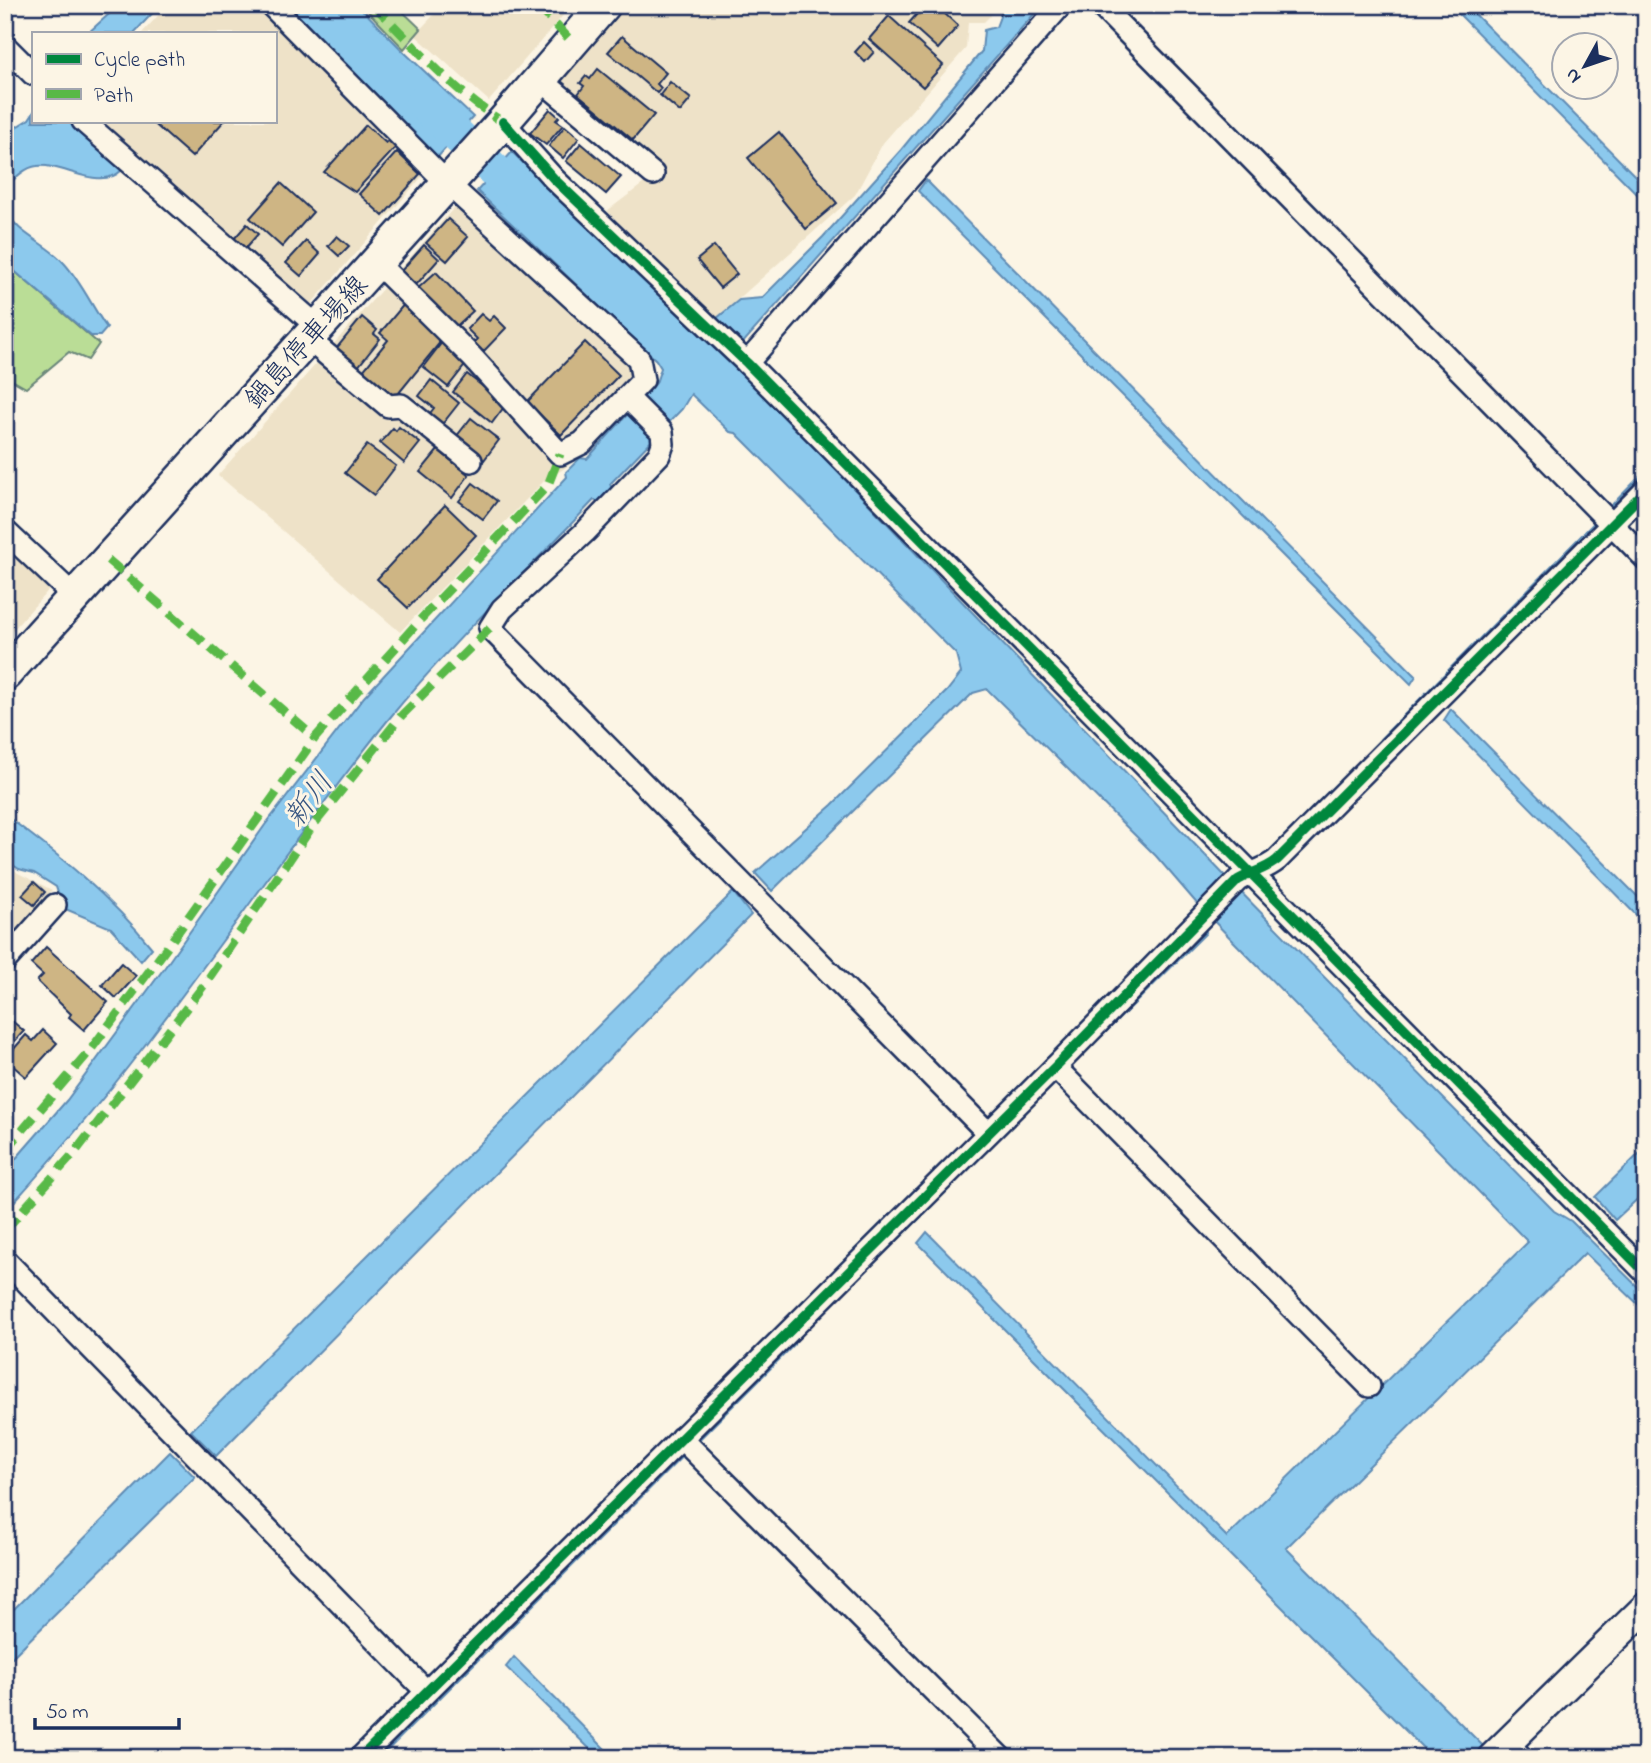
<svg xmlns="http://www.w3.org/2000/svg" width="1651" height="1763" font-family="'Indie Flower','Klee One',sans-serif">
<rect width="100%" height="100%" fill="#fcf5e5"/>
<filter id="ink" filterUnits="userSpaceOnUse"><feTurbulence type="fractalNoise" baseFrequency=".0143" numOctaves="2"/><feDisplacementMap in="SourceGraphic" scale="14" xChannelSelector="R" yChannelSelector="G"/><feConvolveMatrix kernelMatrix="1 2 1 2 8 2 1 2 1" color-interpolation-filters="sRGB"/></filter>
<g filter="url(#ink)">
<g fill="#eee2c8">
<polygon points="168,5 260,5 428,170 305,311 96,121 275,121 275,33 142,33"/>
<polygon points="443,5 572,5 489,101 415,35"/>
<polygon points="624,5 997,5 995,11 984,22 968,22 966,48 883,143 855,195 716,319 607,211 660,171 557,83"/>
<polygon points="468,192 653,366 648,383 565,468 544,481 400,632 218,475"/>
<polygon points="5,540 53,585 5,639"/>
<polygon points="5,863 18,873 52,890 5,943"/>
</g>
<g fill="#badd96" stroke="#6a867a" stroke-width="2">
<polygon points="362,5 396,5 421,29 404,49"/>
<polygon points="5,263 99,344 88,360 69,352 26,388 5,376"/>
</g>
<g fill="#8cc9ed" stroke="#5f8bb4" stroke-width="2">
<polygon points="119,5 160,5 134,33 88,33"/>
<polygon points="288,5 358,5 403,51 473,117 437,158"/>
<polygon points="1042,5 742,344 728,334 716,319 739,300 762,298 823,237 901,150 982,51 984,30 996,27 1004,6"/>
<polygon points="1450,5 1466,5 1646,187 1646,203"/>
<path d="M33,113V121H68L122,170C100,192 63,163 37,166C25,167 13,180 5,188V134L29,119Z"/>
<path d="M512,152L765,396L1227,878L1554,1211L1571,1221L1646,1295V1312L1585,1253L1286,1548L1495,1758H1433L918,1243L927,1232L1227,1537L1528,1242L1199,906L1156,856L987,689L973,693L772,891L755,873L832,805L947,691L961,673L956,654L736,433L730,432L691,394L682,409L610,484L613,491L601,503L594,500C525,573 451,643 388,720C308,819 237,924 160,1025C112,1090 59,1152 5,1212V1171L67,1100L165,967L265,825L364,697L567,477L566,472L580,458L587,459L656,383L661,368L656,360L477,191Z"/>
<polygon points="926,180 1416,676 1411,684 918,191"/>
<path d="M5,208C16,235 46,242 64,263C82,283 92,307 107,328L100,336H91L5,263Z"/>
<polygon points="1451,709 1646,905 1646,925 1444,720"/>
<path d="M5,815C58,854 111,897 152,948L141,961L111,928L63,908L56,887L34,873L19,869L5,860Z"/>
<polygon points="733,892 751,915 216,1456 191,1431"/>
<polygon points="1646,1147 1646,1191 1615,1220 1595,1197"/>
<polygon points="170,1452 195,1477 5,1664 5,1618"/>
<polygon points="514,1657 614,1758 599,1758 506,1667"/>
</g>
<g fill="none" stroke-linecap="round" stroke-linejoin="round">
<g stroke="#5f8bb4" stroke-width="6">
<polyline points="1382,740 1646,473"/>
<polyline points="1101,1034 1204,932"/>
<polyline points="377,1758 792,1344"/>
</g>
<polyline stroke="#8cc9ed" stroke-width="35" points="423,103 530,204"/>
</g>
<g fill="#ceb584" stroke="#1b2f5e" stroke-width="2">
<polygon points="925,5 945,5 948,8 944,13 958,26 938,49 909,23"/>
<polygon points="889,16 943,65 923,87 869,39"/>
<polygon points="622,36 666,73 657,84 661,88 657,93 608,52"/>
<polygon points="864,42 874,52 865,62 855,52"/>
<polygon points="598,69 654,115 633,140 578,94 584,86 580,83 586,76 590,79"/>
<polygon points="670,82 691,99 680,112 660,95"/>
<polygon points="550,109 559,117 556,120 563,125 546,145 530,133"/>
<polygon points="151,121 224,121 192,157"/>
<polygon points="366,125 386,143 390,139 397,146 355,192 324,172"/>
<polygon points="565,126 579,138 563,158 549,146"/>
<polygon points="779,132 837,203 806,229 748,158"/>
<polygon points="581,143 621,177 606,194 566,161"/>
<polygon points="397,152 420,174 383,216 359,194"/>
<polygon points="281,183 313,212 282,247 250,218"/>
<polygon points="448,219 468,237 447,261 426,243"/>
<polygon points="247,224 258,234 244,250 233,240"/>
<polygon points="337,236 349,246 339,256 328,246"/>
<polygon points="306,241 320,254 301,276 286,263"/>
<polygon points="424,245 439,259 416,285 401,271"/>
<polygon points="714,246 737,274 720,288 697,260"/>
<polygon points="436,272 473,311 451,331 415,291"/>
<polygon points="405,303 442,340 394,399 362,372 388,340 380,333"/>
<polygon points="481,314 489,321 494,316 506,328 481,354 472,344 477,339 467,329"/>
<polygon points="362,317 377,330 374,334 380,339 357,368 335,350"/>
<polygon points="443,341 466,364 448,387 423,367"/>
<polygon points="585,342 619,375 561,435 527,402"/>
<polygon points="467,374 501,401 499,403 504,407 492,423 453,392"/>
<polygon points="431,380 459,403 440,427 427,417 434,408 419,396"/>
<polygon points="471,418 499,440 484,460 456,437"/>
<polygon points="399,427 420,443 404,463 380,443 393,428 396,431"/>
<polygon points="367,445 396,466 374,495 345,473"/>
<polygon points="438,450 469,475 452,498 420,472"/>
<polygon points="473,483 497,501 483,519 459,501"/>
<polygon points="445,505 476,535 408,608 377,579"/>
<polygon points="34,882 45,892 34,905 22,895"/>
<polygon points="46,947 108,1002 84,1030 69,1017 71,1014 37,981 43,975 31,964"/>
<polygon points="121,963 136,976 116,998 102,985"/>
<polygon points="5,1015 24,1031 5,1052"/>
<polygon points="43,1030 57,1043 26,1077 5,1059 26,1035 33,1041"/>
</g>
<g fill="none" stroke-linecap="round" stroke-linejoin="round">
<defs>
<g id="minor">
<polyline points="271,5 447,183 639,359 643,380 582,443 560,454 472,357 376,262"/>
<polyline points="1100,5 1646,559"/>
<polyline points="5,46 33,74"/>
<polyline points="540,79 653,174"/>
<polyline points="83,121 318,327"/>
<polyline points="503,122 554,179 747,363 1646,1273"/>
<polyline points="307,338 388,406 401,405 471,461"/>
<polyline points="747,363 1061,5"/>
<polyline points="627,397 662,432 663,444 659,455 586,531 502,609 490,628 988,1133"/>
<polyline points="5,531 75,597"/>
<polyline points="5,961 55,905"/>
<polyline points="1055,1067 1369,1386"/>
<polyline points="5,1260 426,1691"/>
<polyline points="681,1438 1001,1758"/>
<polyline points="1507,1743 1522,1758"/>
<path d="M360,1758L1055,1067L1238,880C1251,872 1265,870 1277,860L1646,490"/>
</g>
<polyline id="tertiary" points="1492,1758 1646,1607"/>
<polyline id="secondary" points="5,674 503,122 604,5"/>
</defs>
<use href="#minor" stroke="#1b2f5e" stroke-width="26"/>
<use href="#tertiary" stroke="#1b2f5e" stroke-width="33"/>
<use href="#secondary" stroke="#1b2f5e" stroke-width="37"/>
<use href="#minor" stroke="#fcf5e5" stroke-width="21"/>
<use href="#tertiary" stroke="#fcf5e5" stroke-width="28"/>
<use href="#secondary" stroke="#fcf5e5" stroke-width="32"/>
<g stroke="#58b947" stroke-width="9" stroke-dasharray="18 9" stroke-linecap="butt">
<path d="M374,5C413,45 455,93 503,122"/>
<polyline points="537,5 572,42"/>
<polyline points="108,560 315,738"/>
<polyline points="5,1151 89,1052 168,946 315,738 420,620 548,485 560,454"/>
<polyline points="5,1230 76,1151 204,985 311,828 402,715 490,628"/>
</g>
<defs>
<g id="cycleway">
<polyline points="503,122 554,179 747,363 1646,1273"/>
<path d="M360,1758L1055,1067L1238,880C1251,872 1265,870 1277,860L1646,490"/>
</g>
</defs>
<use href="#cycleway" stroke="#fcf5e5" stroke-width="15"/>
<use href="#cycleway" stroke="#00873e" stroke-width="10"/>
</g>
</g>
<g text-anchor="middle" stroke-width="6" stroke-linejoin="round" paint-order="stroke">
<g font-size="28" fill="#1b2f5e" stroke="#fcf5e5">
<text transform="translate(305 341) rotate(-48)" y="10">鍋島停車場線</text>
</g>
<g font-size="30" font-style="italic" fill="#375682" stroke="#fcf5e5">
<text transform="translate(308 799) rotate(-53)" y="10">新川</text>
</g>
</g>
<rect width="1651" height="1763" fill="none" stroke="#fcf5e5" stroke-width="28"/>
<rect x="14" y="14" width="1623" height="1735" fill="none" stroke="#1b2f5e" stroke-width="2.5" filter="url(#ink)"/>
<rect x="32" y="32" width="245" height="91" fill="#fcf5e5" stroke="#a2a6af" stroke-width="2"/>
<rect x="46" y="54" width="35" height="10" fill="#00873e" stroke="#a2a6af" stroke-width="2"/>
<text x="94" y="66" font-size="21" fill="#1b2f5e">Cycle path</text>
<rect x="46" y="89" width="35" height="10" fill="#58b947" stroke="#a2a6af" stroke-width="2"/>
<text x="94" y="102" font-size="21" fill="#1b2f5e">Path</text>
<g transform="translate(1585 66) rotate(230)"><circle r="33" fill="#fcf5e5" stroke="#a2a6af" stroke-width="2"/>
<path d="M0-5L12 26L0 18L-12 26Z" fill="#1b2f5e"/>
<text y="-10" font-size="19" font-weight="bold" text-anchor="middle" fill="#1b2f5e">N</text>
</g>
<path d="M35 1718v10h144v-10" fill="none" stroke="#1b2f5e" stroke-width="3.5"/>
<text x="46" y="1718" font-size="21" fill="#1b2f5e" stroke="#fcf5e5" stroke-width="5" paint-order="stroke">50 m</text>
</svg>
